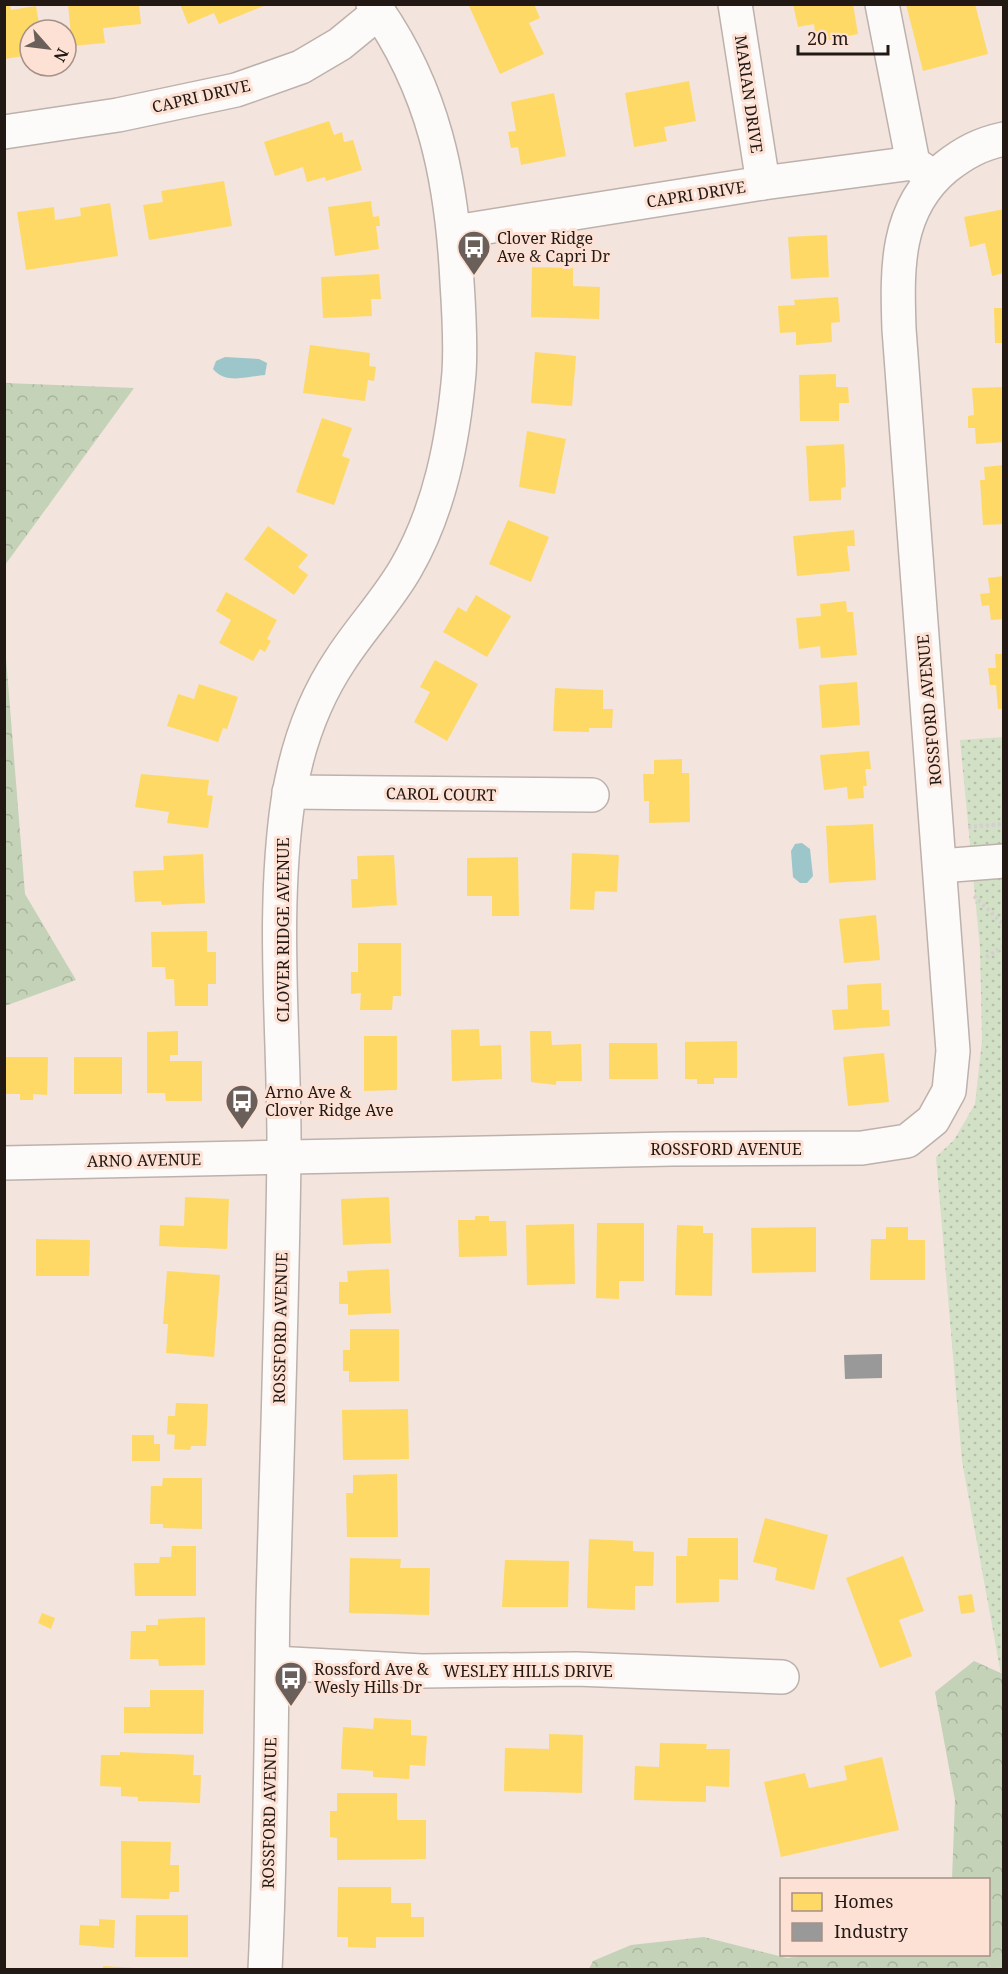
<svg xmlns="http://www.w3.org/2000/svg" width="1008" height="1974" font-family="'Noto Serif',serif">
<defs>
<pattern id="green-dots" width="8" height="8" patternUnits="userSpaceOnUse" patternTransform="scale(1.5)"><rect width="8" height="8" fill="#d2e0c6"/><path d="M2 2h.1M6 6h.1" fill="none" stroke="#b4bfa9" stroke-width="1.8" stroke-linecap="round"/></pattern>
<pattern id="forest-crowns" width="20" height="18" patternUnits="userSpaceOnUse" patternTransform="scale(1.5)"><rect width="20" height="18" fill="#c4d2b8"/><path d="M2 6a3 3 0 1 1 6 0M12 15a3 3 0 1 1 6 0" fill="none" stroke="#a8b49d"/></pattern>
</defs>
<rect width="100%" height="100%" fill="#f3e4dd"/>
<polygon fill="url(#green-dots)" points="1003,737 1003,1685 962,1461 936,1157 954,1140 975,1104 982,1041 980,948 960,740"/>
<g fill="url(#forest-crowns)">
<polygon points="5,383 134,388 5,565 4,383"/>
<polygon points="5,646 25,894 76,980 5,1006"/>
<polygon points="974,1661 1003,1674 1003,1969 589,1969 593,1961 631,1945 704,1937 787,1958 815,1954 988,1954 988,1880 952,1879 955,1800 935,1692"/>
</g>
<g fill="#9cc6c9">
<path d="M225,357L259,359L267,363L265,375C249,376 226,385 213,369L216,361Z"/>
<polygon points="802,843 810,849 813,876 807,883 800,883 793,877 791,851 795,844"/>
</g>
<g fill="#ffd966">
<polygon points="4,4 10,4 11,10 36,6 40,30 30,30 30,55 4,59"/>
<polygon points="68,4 139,4 141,24 103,28 105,43 72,46"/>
<polygon points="180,4 266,4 266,5 219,24 214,13 188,24"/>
<polygon points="472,4 534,4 540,18 529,23 544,54 500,74 469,6"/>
<polygon points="793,4 853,4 858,34 828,40 826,30 815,32 814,24 798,27"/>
<polygon points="906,4 975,4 988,54 923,71"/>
<polygon points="689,81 696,121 664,127 667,141 634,147 625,93"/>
<polygon points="554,93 566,156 521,165 518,147 511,148 508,132 516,131 511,102"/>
<polygon points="329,121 334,135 342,132 344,142 353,140 362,170 326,181 325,177 307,182 303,167 275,176 264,142"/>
<polygon points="224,181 232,226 149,240 143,205 163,202 161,191"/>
<polygon points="371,201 373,217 379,216 380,226 376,226 379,249 335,256 328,207"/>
<polygon points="110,203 118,256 26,270 17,212 54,207 55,220 81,216 80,208"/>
<polygon points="1004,209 1004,273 992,276 985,243 970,247 964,217"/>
<polygon points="827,235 829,277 791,279 788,237"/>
<polygon points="532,267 573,268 573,286 600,287 599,319 531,317"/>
<polygon points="379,274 381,299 371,299 372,316 323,318 321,277"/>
<polygon points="838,297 840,322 831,323 832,342 796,345 796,332 780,333 778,306 795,305 794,300"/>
<polygon points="994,308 1004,308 1004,343 995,343"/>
<polygon points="310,345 370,353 369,366 376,367 374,381 368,380 365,401 303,393"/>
<polygon points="535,352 576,356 572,406 531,403"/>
<polygon points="836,374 836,387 848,387 849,403 839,403 839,421 800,421 799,375"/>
<polygon points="1004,387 1004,442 976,444 975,428 968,428 968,416 974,415 972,388"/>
<polygon points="322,418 352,428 342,456 350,459 334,505 296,492"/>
<polygon points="527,431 566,439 555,494 519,487"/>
<polygon points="844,444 846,487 841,488 841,500 809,501 806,446"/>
<polygon points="1004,465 1004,524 983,525 980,480 985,480 984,467"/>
<polygon points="508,520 549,537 531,582 489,564"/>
<polygon points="268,526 308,555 298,567 308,575 294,595 244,559"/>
<polygon points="854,530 855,546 847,546 850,571 797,576 793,536"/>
<polygon points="1004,576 1004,619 991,620 989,605 982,606 980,594 990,593 988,578"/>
<polygon points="226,592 277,620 267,639 271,641 265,652 260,649 253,661 219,643 231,620 216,611"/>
<polygon points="476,595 511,616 487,657 443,632 458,607 466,612"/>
<polygon points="846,601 847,612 853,612 857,655 821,658 820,646 799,649 796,618 821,616 820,604"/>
<polygon points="995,654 1004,654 1004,709 998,709 996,685 990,685 988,668 996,668"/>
<polygon points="435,660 478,684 447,741 414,722 430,692 420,687"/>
<polygon points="857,682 860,725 822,728 819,685"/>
<polygon points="199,684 238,697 227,729 223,728 218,742 167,726 178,694 194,699"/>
<polygon points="555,688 603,690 603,709 613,709 612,728 589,728 589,732 553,731"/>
<polygon points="869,751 871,769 865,769 867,786 863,786 864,798 848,799 847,787 824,790 820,755"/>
<polygon points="682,759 682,773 689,773 690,822 649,823 649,801 644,801 643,774 654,774 654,760"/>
<polygon points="141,774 209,780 207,795 213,796 208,828 167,823 169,812 135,807"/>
<polygon points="873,824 876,880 829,883 826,826"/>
<polygon points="572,853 619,855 617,892 595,891 594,910 570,909"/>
<polygon points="203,854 205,903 162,905 161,901 135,902 133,871 164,870 163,856"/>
<polygon points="394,855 397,905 352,908 351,879 358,879 357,856"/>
<polygon points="518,857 519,916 492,916 492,896 467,896 467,858"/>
<polygon points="876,915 880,960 844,963 839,919"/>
<polygon points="207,931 207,952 216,952 216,984 208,984 208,1006 175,1006 174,979 166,979 165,967 152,967 151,932"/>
<polygon points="358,943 401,943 401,996 393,996 392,1010 360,1010 361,993 351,994 351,972 358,972"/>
<polygon points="881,983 882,1010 889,1010 890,1026 834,1030 832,1010 848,1009 847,985"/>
<polygon points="479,1029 480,1046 501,1045 502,1079 452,1081 451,1030"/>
<polygon points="178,1031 178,1055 170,1055 170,1061 202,1061 202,1101 166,1101 165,1093 147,1093 147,1032"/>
<polygon points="530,1031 551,1031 552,1045 581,1044 582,1081 556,1081 556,1085 531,1082"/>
<polygon points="364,1036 397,1036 397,1090 364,1091"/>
<polygon points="737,1041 737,1078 714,1078 714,1084 697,1084 697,1079 685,1079 685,1042"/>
<polygon points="609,1043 657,1043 658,1079 609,1079"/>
<polygon points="884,1053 889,1102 848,1106 843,1057"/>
<polygon points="4,1057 48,1057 47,1095 33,1094 33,1100 20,1100 20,1094 4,1094"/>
<rect x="74" y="1057" width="48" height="37"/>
<polygon points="185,1197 229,1199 227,1249 159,1246 160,1225 184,1226"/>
<polygon points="389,1197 391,1243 343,1245 341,1199"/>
<polygon points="475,1216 489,1216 489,1221 506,1221 507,1256 459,1257 458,1220 475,1220"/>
<polygon points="597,1223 644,1223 644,1281 619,1281 619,1299 596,1298"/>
<polygon points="574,1224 575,1284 527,1285 526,1225"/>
<polygon points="677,1225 703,1226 703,1233 713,1233 712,1296 675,1295"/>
<polygon points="816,1227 816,1272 752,1273 751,1228"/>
<polygon points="886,1227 908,1227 908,1240 925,1240 925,1280 870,1280 871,1239 886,1239"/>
<polygon points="36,1239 90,1240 89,1276 36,1276"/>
<polygon points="389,1269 391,1313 348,1315 348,1304 339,1304 339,1282 348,1282 347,1271"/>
<polygon points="167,1271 220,1275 214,1357 166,1353 168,1324 163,1324"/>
<polygon points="350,1329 399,1329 399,1381 349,1382 349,1371 343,1371 343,1350 350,1350"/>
<polygon points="176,1403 208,1404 206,1446 191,1446 190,1450 174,1449 175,1435 167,1434 168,1416 175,1416"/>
<polygon points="408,1409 409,1459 343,1460 342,1410"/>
<polygon points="132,1435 154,1435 154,1444 160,1444 160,1461 132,1461"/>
<polygon points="397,1474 398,1537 347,1537 346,1493 353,1493 353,1475"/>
<polygon points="163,1478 202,1478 202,1529 163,1528 163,1524 150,1524 151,1486 162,1486"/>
<polygon points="765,1518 828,1535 814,1590 775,1580 777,1568 753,1562"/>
<polygon points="688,1538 738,1538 738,1580 719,1579 719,1602 676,1603 676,1556 687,1556"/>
<polygon points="589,1539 633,1541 633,1551 654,1552 653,1586 635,1586 635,1610 587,1608"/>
<polygon points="172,1546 196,1546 196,1596 135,1596 134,1563 159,1563 160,1557 171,1557"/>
<polygon points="903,1556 924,1611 899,1620 912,1656 880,1668 846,1578"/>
<polygon points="350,1558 401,1559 400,1568 430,1568 429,1615 349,1613"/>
<polygon points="505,1560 569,1561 568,1607 502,1607"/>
<polygon points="972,1594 975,1612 961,1614 958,1596"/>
<polygon points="42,1613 55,1618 51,1629 38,1623"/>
<polygon points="205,1617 205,1665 159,1666 158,1659 130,1659 131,1631 146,1631 146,1625 158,1625 158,1619"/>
<polygon points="150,1690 204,1690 203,1734 124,1733 124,1707 150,1707"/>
<polygon points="374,1718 411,1720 411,1735 427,1736 425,1766 410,1765 409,1779 373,1777 373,1771 341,1769 343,1727 373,1729"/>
<polygon points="549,1734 583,1735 582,1793 504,1791 505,1748 549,1749"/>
<polygon points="660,1743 707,1744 706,1749 730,1749 729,1787 706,1786 706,1802 634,1800 635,1766 659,1767"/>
<polygon points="120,1752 194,1755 193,1775 201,1775 200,1803 138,1801 138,1797 121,1796 121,1787 100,1786 101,1755 120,1755"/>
<polygon points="882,1757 899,1830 781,1857 764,1782 805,1773 809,1788 847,1780 844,1766"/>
<polygon points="337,1793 397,1793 397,1820 426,1820 426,1859 337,1860 337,1838 330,1837 330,1811 337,1811"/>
<polygon points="121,1841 171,1842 170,1865 179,1865 179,1892 170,1892 169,1899 121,1898"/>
<polygon points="338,1887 391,1887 391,1903 411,1903 411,1917 424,1917 424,1937 376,1937 376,1948 348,1947 348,1937 337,1937"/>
<polygon points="136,1915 188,1915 188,1957 135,1957"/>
<polygon points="99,1919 115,1920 114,1948 79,1945 80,1925 99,1926"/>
<polygon points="103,1966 136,1968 136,1970 103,1970"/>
</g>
<polygon fill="#999" points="882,1354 882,1378 845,1379 844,1355"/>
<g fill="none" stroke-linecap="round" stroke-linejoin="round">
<defs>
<g id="minor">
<polyline points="735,4 763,183"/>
<polyline points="882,4 913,163"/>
<polyline points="4,132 118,115 236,90 301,67 340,44 379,12"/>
<polyline points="455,232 763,183 913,163 934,177"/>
<polyline points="289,792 592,795"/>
<polyline points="940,866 1004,861"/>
<path d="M4,1163L672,1149L862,1148L907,1141L933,1120L949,1091L953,1051L899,329C897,269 895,209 946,167C964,153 980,144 1004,139"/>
<polyline points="273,1663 422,1671 576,1669 782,1677"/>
<path d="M265,1970C271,1848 271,1725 273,1603C277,1454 282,1305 284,1156C285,1038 271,917 288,801C296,750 312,702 341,659C361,628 387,601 406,568C440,509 453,441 459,373C461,343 459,312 457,282C452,180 434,89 373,4"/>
</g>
</defs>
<use href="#minor" stroke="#bdb1ac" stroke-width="36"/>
<g stroke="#d4cfcd" stroke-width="4" stroke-dasharray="3 3" stroke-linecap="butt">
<polyline points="968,827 1004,824"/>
<polyline points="974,896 1004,925"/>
<polyline points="986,957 1004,946"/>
<polyline points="998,1970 1004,1964"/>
</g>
<use href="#minor" stroke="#fdfbfa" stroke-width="33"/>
</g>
<defs>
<symbol id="bus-pin" viewBox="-11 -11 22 30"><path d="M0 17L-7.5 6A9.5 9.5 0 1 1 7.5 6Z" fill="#6b5f5a" stroke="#fce1d4"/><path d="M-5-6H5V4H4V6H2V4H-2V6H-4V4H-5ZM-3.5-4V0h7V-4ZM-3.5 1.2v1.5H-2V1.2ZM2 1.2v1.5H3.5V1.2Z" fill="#fff"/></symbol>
</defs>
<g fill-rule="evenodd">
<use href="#bus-pin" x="455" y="228" width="38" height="52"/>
<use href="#bus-pin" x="223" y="1082" width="38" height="52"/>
<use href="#bus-pin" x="272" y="1659" width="38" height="52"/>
</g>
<g text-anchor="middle" stroke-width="6" stroke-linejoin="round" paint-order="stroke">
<g font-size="16" fill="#221814" stroke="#fce1d4">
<text transform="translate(749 94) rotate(82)" y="6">MARIAN DRIVE</text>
<text transform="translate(201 96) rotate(-13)" y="6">CAPRI DRIVE</text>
<text transform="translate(696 194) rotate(-9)" y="6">CAPRI DRIVE</text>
<text transform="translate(929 710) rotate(-95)" y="6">ROSSFORD AVENUE</text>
<text transform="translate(441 794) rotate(1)" y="6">CAROL COURT</text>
<text transform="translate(283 930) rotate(-90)" y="6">CLOVER RIDGE AVENUE</text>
<text x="726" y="1155">ROSSFORD AVENUE</text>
<text transform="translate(144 1160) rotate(-1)" y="6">ARNO AVENUE</text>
<text transform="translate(280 1328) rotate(-89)" y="6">ROSSFORD AVENUE</text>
<text x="528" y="1677">WESLEY HILLS DRIVE</text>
<text transform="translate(269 1813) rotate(-89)" y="6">ROSSFORD AVENUE</text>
</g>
<g font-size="16" fill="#221814" stroke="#fce1d4" text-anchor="start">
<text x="497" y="244">Clover Ridge<tspan x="497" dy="18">Ave &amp; Capri Dr</tspan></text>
<text x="265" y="1098">Arno Ave &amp;<tspan x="265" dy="18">Clover Ridge Ave</tspan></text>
<text x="314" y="1675">Rossford Ave &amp;<tspan x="314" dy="18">Wesly Hills Dr</tspan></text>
</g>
</g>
<rect width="1008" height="1974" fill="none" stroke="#221814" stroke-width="12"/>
<rect x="780" y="1878" width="210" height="78" fill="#fce1d4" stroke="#a59187" stroke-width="1.5"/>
<rect x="792" y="1893" width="30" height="18" fill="#ffd966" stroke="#a59187" stroke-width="1.5"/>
<text x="834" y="1908" font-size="18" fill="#221814">Homes</text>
<rect x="792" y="1923" width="30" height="18" fill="#999999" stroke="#a59187" stroke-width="1.5"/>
<text x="834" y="1938" font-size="18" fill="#221814">Industry</text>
<g transform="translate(48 48) rotate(118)"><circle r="28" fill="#fce1d4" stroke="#a59187" stroke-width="1.5"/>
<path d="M0-4.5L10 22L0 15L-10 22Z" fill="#6b5f5a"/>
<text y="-9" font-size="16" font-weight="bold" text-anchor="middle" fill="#221814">N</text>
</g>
<path d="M798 45v9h90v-9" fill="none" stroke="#221814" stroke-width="3"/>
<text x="807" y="45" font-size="18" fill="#221814" stroke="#fce1d4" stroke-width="4.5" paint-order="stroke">20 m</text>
</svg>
